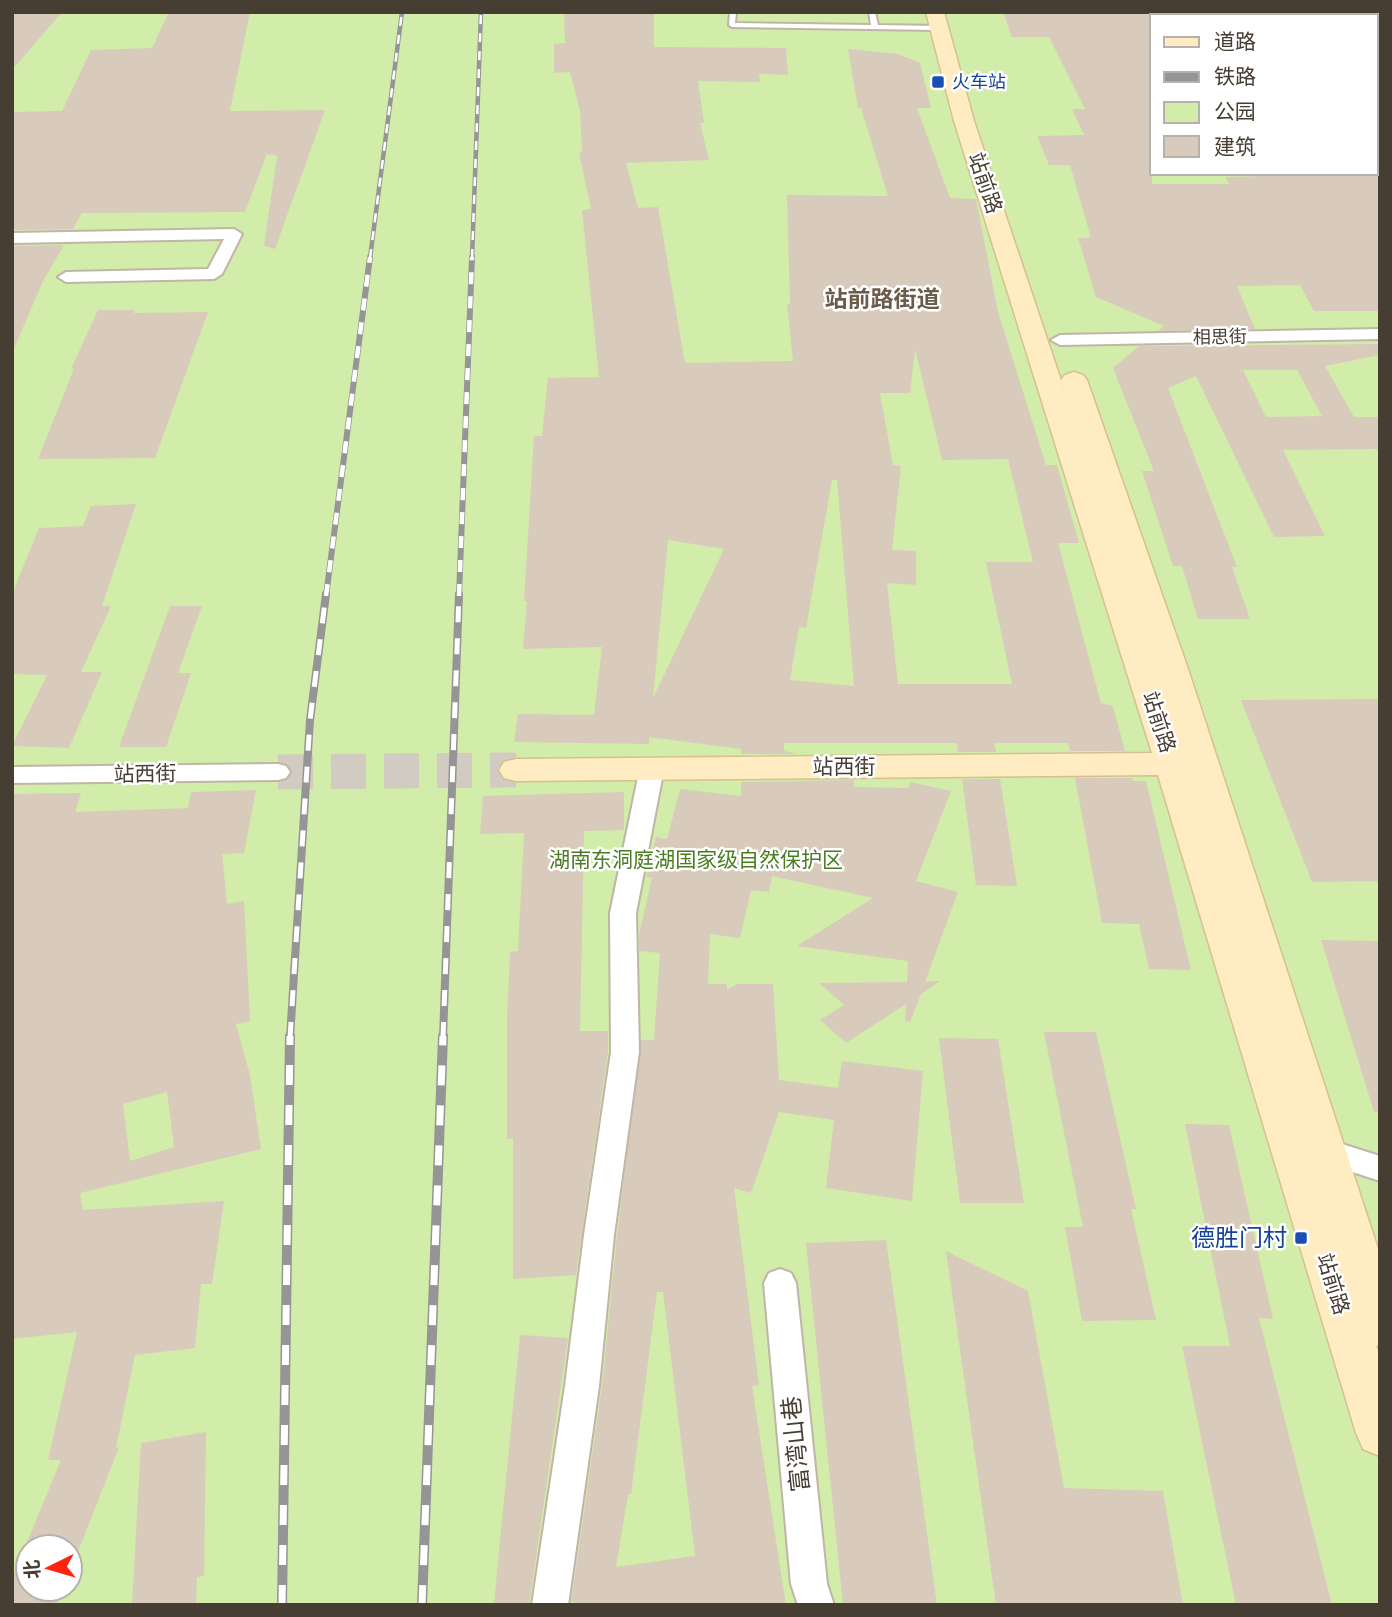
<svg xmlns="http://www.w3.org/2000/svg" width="1392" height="1617" font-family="'Open Sans','Noto Sans SC',sans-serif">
<rect width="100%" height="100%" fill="#f4eee4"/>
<path fill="#d2eca9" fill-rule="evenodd" d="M12,12H1380V1605H12ZM1152,16H1376V173H1152ZM28,1547H70V1589H28Z"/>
<g fill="#d9cbbb" fill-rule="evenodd">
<polygon points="12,12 62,12 12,70"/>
<polygon points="169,12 250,12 230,111 325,110 275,249 264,246 277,156 267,154 245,212 82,213 73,229 12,230 12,112 62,111 91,50 152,48"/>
<path d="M564,12H654V47L786,48L788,75L759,74L760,82L698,81L704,123H700L709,160L626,163L638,208L658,207L685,363L793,361L787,304H790L787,195L888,196L861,108H858L848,49L898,54L920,63L931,108H917L950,198L976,199L998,312L1046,465H1057L1079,543H1058L1101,703L1113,706L1125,751H1070L1068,743H994L996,752H958L957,743H784V751L797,754H741V749L649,737V744L514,742L518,714L594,715L602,647L523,649L527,601H524L534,436H542L548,378L599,377L582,210L591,209L579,153L582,152L580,111L570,72L554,73V44L565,43ZM915,349L942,460L1008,459L1033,562H986L1012,684H898L887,583L916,585V551L892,550L901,466L893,465L880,393H910ZM832,480H837L854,686L790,680L799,627L806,628ZM668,540L724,549L653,698Z"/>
<polygon points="1003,12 1152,12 1152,184 1229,184 1225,177 1380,173 1380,311 1314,311 1300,285 1237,286 1255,329 1158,331 1164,326 1096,297 1078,238 1091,238 1070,165 1049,165 1037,136 1084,135 1072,109 1085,109 1049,37 1012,37"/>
<polygon points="64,245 43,281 12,353 12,246"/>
<polygon points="98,310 135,310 134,313 208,312 155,458 38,459 74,369 71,369"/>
<path d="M1379,344L1380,355L1325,366L1354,417H1380V449L1283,450L1325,536L1274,537L1196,376L1168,388L1237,567H1232L1250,619H1198L1182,566H1173L1142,471H1154L1113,368L1139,346ZM1243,370H1297L1322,416L1266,417Z"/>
<polygon points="136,504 102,606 111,606 81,672 102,672 69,748 12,746 47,675 12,674 12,594 39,528 83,526 91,506"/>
<polygon points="170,606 202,606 178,673 191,673 166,747 119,747"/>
<polygon points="1380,699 1380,881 1312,882 1241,700"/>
<polygon points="1075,778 1132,778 1133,781 1146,781 1191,970 1149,969 1139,924 1102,923"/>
<polygon points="962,779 1000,779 1017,886 976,885"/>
<path d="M854,780V787L908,788L911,782L951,791L916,881L958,892L925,982L940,981L921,994L910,1022L905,1021L906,1004L846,1043L820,1020L844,1005L819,983L907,982L908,961L797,946L873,898L772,876L769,892L751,890L740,938L710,934L708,984H727V990L737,984H773L779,1080L838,1088L842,1061L923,1071L912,1201L826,1188L834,1120L779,1112L751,1193L734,1188L759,1385L752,1386L786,1605H590L571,1602L602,1386L617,1235L641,1040H654L660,953L639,951V935L652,877H646L656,837L667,839L680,789L741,796V782ZM657,1292H663L695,1556L616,1567L628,1494H631Z"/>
<path d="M256,790L244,853L222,854L227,904L244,901L250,1021L236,1024L250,1075L261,1149L80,1193L83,1210L224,1201L212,1284H201L195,1348L135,1355L116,1448L119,1447L70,1572V1547H28V1589H63L57,1605H12V1578L61,1460H48L77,1332L12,1339V794L81,793L75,812L188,808L191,792ZM167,1092L174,1147L130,1161L123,1104Z"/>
<polygon points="624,792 624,830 584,831 580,1031 608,1031 608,1052 576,1275 513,1279 513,1139 507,1139 507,1015 510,952 518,951 524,833 480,834 483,796"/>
<polygon points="1321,940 1380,941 1380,1111 1374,1112"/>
<polygon points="1044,1032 1096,1032 1136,1209 1131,1209 1156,1320 1082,1321 1065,1227 1083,1227"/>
<polygon points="939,1038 998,1039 1024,1203 960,1203"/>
<polygon points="1185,1124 1229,1125 1273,1319 1259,1318 1332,1605 1236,1605 1182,1346 1230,1346"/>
<polygon points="886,1240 937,1605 843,1605 806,1243"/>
<polygon points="946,1251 1028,1291 1064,1488 1163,1491 1183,1605 996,1605"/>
<polygon points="520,1335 568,1338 529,1605 508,1605 494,1603"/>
<polygon points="206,1432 204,1576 197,1577 196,1605 132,1605 141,1443"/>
</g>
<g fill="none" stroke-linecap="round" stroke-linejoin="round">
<polyline stroke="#d1cbc1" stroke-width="35" stroke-dasharray="35 18" stroke-linecap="butt" points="278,772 516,770"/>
<defs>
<polygon id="lane" points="730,12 736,12 735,23 871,25 869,12 875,12 878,25 939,26 942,28 939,30 732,27 729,25"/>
<g id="street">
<polygon points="234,229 242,234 222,274 214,279 66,282 58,277 66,272 208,269 224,239 12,243 12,233"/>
<polygon points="1380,329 1380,339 1060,345 1051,340 1060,335"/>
<polygon points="652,760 660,762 664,768 636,913 639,1052 614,1235 599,1386 568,1605 532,1605 565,1386 584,1235 611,1052 610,913 640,768 644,762"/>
<polygon points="278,764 286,766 290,772 286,778 278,780 12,783 12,767"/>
<polygon points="1323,1138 1380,1156 1380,1181 1313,1159 1308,1150 1313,1141"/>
<polygon points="780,1269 791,1273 796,1283 827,1584 834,1605 798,1605 791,1584 764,1283 769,1273"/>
</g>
<polygon id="secondary" points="926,12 944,12 974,121 1083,446 1061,380 1065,375 1074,372 1083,375 1087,380 1188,669 1380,1255 1380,1347 1376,1345 1380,1357 1380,1456 1363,1449 1356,1433 1158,775 516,781 504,778 499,770 504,762 516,759 1152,753 954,121"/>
</defs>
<use href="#lane" stroke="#c0b5a6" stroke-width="4"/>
<use href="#street" stroke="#c0b5a6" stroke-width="4"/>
<use href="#secondary" stroke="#d7c08f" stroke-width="3"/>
<use href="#lane" fill="#fff" fill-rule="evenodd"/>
<use href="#street" fill="#fff" fill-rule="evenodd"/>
<use href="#secondary" fill="#ffecc3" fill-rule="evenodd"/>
<defs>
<g id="rail-far3">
<polyline points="370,258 402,12"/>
<polyline points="472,258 481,12"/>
</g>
<g id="rail-far2">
<polyline points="326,596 370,257"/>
<polyline points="459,596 472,257"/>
</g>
<g id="rail-far1">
<polyline points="290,1038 310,720 326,594"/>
<polyline points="443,1038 459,594"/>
</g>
<g id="rail">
<polyline points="282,1605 290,1036"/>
<polyline points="422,1605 443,1036"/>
</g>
</defs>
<use href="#rail-far3" stroke="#959595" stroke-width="4.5"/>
<use href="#rail-far2" stroke="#959595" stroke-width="6"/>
<use href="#rail-far1" stroke="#959595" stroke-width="8"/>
<use href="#rail" stroke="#959595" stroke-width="10"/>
<use href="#rail-far3" stroke="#fff" stroke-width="2.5" stroke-dasharray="9" stroke-linecap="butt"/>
<use href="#rail-far2" stroke="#fff" stroke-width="4.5" stroke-dasharray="12" stroke-linecap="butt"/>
<use href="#rail-far1" stroke="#fff" stroke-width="5" stroke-dasharray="16" stroke-linecap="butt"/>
<use href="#rail" stroke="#fff" stroke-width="7" stroke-dasharray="20" stroke-linecap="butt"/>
</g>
<g fill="#1a4fb4" stroke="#fff" stroke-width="2.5">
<rect x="931" y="75" width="14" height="14" rx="3.5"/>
<rect x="1294" y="1231" width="14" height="14" rx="3.5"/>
</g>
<g text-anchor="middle" stroke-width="5" stroke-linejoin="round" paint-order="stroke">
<g font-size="18" fill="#164399" stroke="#fff" text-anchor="start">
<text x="952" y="88">火车站</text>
</g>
<g font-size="18" fill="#463e33" stroke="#fff">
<text transform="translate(1220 337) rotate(-1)" y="6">相思街</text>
</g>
<g font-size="21" fill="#463e33" stroke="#fff">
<text transform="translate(985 183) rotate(71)" y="7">站前路</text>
<text transform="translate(1159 722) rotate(72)" y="7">站前路</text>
<text x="844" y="774">站西街</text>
<text transform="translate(145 774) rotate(-1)" y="7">站西街</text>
<text transform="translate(1333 1284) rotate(73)" y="7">站前路</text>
</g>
<g font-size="21" fill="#4a7d22" stroke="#fff">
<text x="696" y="867">湖南东洞庭湖国家级自然保护区</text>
</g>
<g font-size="23" font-weight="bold" fill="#6a5b4a" stroke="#fff">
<text x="882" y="307">站前路街道</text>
</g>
<g font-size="24" fill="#164399" stroke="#fff" text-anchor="end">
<text x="1287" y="1246">德胜门村</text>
</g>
<g font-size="24" fill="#463e33" stroke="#fff">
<text transform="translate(796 1444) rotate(-96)" y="8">富湾山巷</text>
</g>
</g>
<rect width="1392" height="1617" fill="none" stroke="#463e33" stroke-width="28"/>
<rect x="1150" y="14" width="228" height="161" fill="#ffffff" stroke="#b5b2ad" stroke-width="2"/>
<rect x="1164" y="37" width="35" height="10" fill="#ffecc3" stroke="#b5b2ad" stroke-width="2"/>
<text x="1214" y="49" font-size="21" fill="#463e33">道路</text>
<rect x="1164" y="72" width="35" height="10" fill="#959595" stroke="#b5b2ad" stroke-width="2"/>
<text x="1214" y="84" font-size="21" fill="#463e33">铁路</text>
<rect x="1164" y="102" width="35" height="21" fill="#d2eca9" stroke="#b5b2ad" stroke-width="2"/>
<text x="1214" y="119" font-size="21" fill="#463e33">公园</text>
<rect x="1164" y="136" width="35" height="21" fill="#d9cbbb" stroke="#b5b2ad" stroke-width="2"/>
<text x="1214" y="154" font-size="21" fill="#463e33">建筑</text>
<g transform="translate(49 1568) rotate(265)"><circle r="33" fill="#ffffff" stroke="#b5b2ad" stroke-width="2"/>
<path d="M0-5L12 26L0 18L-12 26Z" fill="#ff2410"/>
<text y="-10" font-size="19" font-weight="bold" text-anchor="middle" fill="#463e33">北</text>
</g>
</svg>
